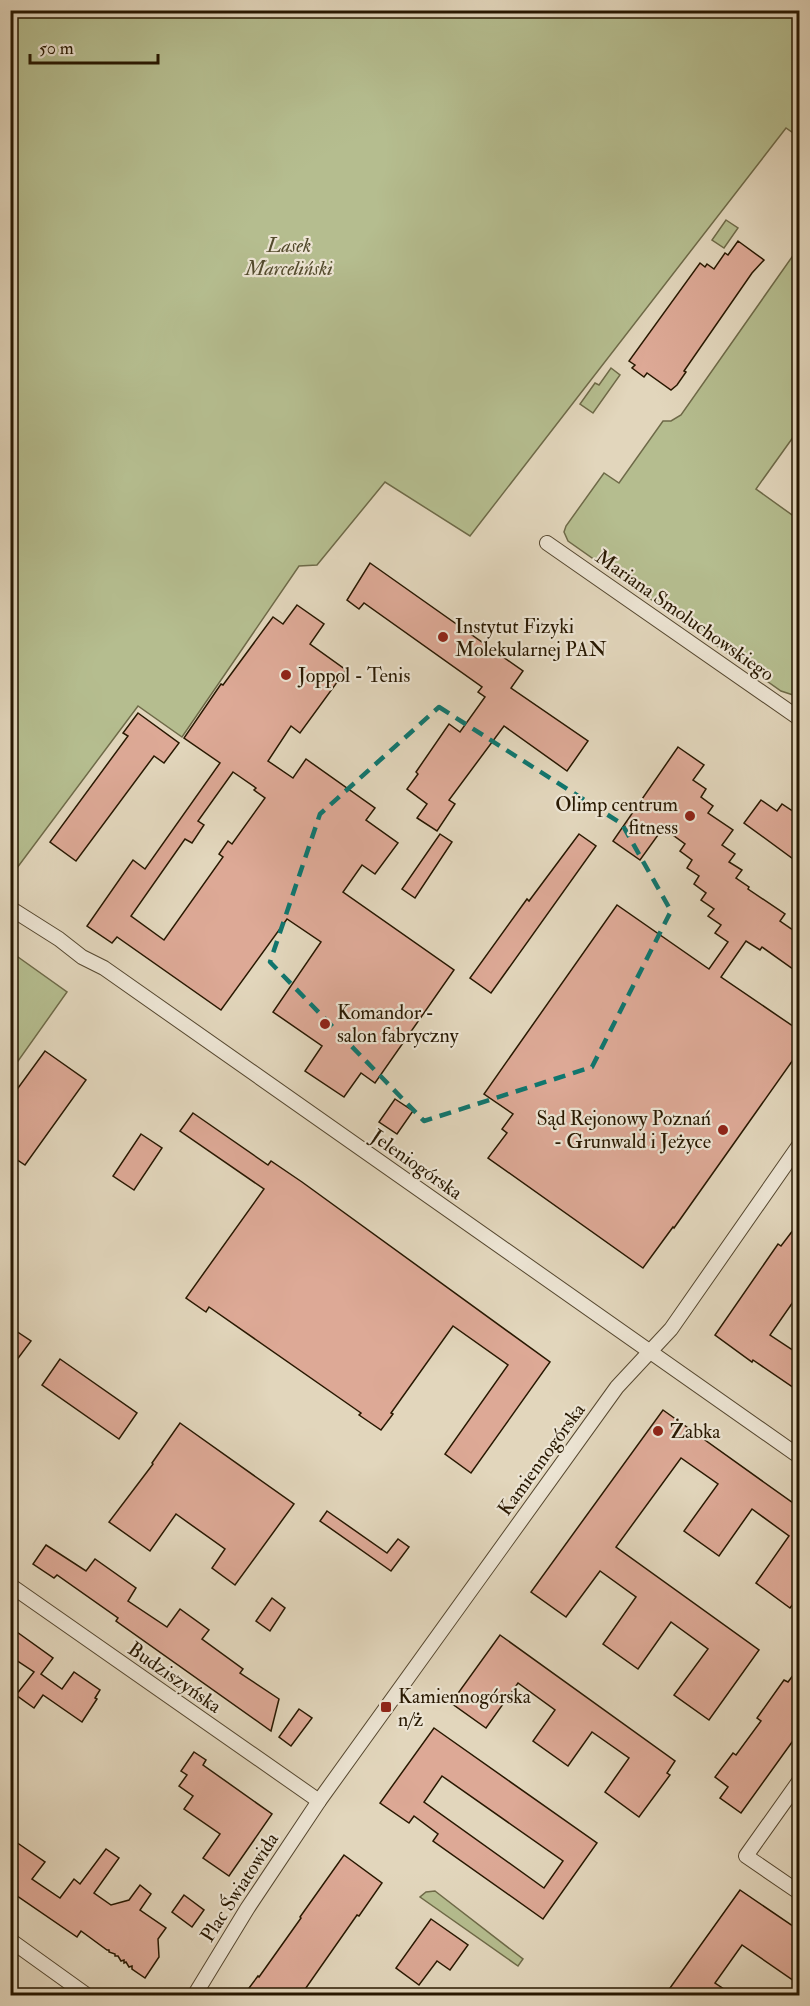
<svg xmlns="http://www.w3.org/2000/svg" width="810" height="2006" font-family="'IM FELL Double Pica',serif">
<rect width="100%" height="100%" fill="#e2d6bc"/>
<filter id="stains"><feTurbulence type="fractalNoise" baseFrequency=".00333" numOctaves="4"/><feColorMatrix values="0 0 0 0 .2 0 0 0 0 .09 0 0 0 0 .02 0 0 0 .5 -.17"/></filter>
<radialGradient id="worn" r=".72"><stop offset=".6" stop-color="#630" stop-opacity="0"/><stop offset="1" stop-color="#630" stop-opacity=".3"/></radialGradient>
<g fill="#b5bd8f" stroke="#6e6a48" stroke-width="1.5">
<polygon points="10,11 800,11 799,137 786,128 470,536 385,482 317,565 299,566 182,737 138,706 11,876"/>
<polygon points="726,220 738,228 724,248 712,240"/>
<polygon points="799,247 799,429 756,489 799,520 799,697 781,691 568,541 564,532 566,526 604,473 619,483 663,421 671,421 681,415"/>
<polygon points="611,368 620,375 593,413 580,404 595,383 599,385"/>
<polygon points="11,952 67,992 11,1071"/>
<polygon points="435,1891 523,1959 518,1966 420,1897 426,1892"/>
</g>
<g fill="#dda996" stroke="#281801" stroke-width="1.5" fill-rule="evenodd">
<polygon points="738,241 764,260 752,273 684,371 686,372 677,385 671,390 647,373 644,377 632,368 635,365 629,361 700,263 705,267 707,264 714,269 725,253 728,255"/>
<polygon points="370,563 523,671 511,688 588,741 567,771 504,726 449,800 455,804 437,831 417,818 427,804 407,789 418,774 416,772 449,724 460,732 485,697 478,692 482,687 364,603 359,609 347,600"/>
<path d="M297,605L324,624L310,644L346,670L300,733L291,726L268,761L293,778L306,759L375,808L366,820L398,843L375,874L362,865L343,892L454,970L375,1083L361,1073L344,1097L305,1071L322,1046L273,1012L321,942L287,919L221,1010L117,937L112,943L87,926L133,860L145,869L220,763L184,738L221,684L223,685L273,617L283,624ZM233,772L256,788L254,790L265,798L232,844L228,841L219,854L223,857L164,940L131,916L185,839L192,843L204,825L198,821Z"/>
<polygon points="138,713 179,743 164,763 154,756 76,861 50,842 128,736 123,733"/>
<polygon points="678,747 704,765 693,780 706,789 701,797 713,806 708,813 733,830 722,845 735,854 729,862 742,870 736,878 749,887 748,889 785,914 780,921 800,935 800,974 762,947 760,950 746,941 721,977 800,1031 800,1050 674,1228 673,1227 643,1268 488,1158 507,1133 502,1129 513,1114 484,1094 617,905 709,969 728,942 715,933 721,925 708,916 714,909 701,900 706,893 694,884 699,876 687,868 692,860 680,851 685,844 663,828 640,860 613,841"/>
<polygon points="761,800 777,811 782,804 800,816 794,824 800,828 800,864 744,823"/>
<polygon points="440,834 452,842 415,898 402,889"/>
<polygon points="579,834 596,846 491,993 470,978 527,899 529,901"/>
<polygon points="45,1051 86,1080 25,1165 10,1155 10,1099"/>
<polygon points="395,1099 413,1111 397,1134 379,1122"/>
<polygon points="193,1113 268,1165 271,1161 302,1182 550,1362 471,1473 445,1454 508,1365 453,1326 391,1413 393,1414 381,1430 359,1415 361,1413 209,1307 206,1312 186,1298 264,1189 180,1131"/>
<polygon points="141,1134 162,1148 134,1190 113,1176"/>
<polygon points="800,1221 800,1292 770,1335 800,1355 800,1392 753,1360 752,1362 715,1335 778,1244 781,1246"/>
<polygon points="10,1327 31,1341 10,1369"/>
<polygon points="60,1359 137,1413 119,1439 42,1385"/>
<polygon points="663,1410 800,1508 800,1595 790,1608 756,1583 789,1536 752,1509 719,1556 684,1531 718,1484 681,1458 616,1547 759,1650 709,1720 674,1695 708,1649 671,1622 638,1669 603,1644 636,1597 600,1571 566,1617 531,1592"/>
<polygon points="180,1423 294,1504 235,1585 212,1568 225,1549 176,1514 150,1551 109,1522 153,1464 152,1463"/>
<polygon points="327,1511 387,1553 398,1539 409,1547 391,1571 320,1521"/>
<polygon points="46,1545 86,1571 95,1559 136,1588 128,1601 167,1627 180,1609 209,1630 202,1639 243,1669 240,1673 279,1699 271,1731 116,1621 118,1618 57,1575 54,1578 33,1564"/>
<polygon points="272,1598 285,1608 270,1631 256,1621"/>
<polygon points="10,1627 53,1658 41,1674 62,1689 74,1672 100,1690 95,1698 97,1699 82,1722 43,1695 34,1708 16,1695 34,1672 10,1656"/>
<polygon points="500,1635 675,1761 667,1773 670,1775 639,1817 605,1792 629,1758 592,1732 568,1766 533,1741 555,1710 518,1683 486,1728 451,1703"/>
<polygon points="800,1666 800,1731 741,1813 720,1798 728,1787 715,1777 733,1753 736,1755 761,1721 757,1718 784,1680 788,1682"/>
<polygon points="299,1709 312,1718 291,1746 279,1737"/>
<path d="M434,1728L597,1843L543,1919L433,1841L438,1834L414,1816L409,1823L380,1803ZM442,1776L563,1861L544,1888L424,1802Z"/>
<polygon points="194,1752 206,1760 203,1765 272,1814 229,1876 203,1858 220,1834 184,1809 193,1796 179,1786 187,1775 181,1771"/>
<polygon points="16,1842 45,1862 32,1879 60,1898 74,1879 80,1884 106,1849 119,1858 94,1893 111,1905 129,1900 140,1885 151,1894 140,1910 166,1928 158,1939 159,1957 145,1978 132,1969 132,1966 129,1967 126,1962 124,1963 124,1960 121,1961 118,1956 115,1956 115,1954 109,1952 109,1950 107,1950 81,1931 77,1937 10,1891 10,1850"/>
<polygon points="344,1855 382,1883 359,1916 357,1915 301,1995 260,1995 249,1988 258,1976 259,1977 301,1918 300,1917"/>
<polygon points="740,1890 800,1931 800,1985 742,1945 715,1983 733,1995 665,1995"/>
<polygon points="184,1895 204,1910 192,1927 172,1912"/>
<polygon points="431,1919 468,1945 450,1970 437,1961 419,1985 396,1968"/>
</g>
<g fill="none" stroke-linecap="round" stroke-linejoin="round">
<defs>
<g id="minor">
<polyline points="547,543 800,719"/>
<polyline points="10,908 59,939 82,957 104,968 800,1457"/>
<polyline points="10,1585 319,1801"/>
<polyline points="800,1780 746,1856 800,1893"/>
<polyline points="10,1940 88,1996"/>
<polyline points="194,1996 247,1909 319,1801 617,1387 671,1329 800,1144"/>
</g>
</defs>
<use href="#minor" stroke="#564830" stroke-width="16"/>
<use href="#minor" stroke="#ece4d3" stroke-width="14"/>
</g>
<path fill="none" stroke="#0f766e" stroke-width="4.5" stroke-dasharray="12 8" stroke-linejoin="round" d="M439,707L622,824L671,911L592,1067L424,1121L270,962L320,814Z"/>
<g fill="#8f2418" stroke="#ece4d3" stroke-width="2">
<circle cx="443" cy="637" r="6"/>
<circle cx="286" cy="675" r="6"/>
<circle cx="690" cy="816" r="6"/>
<circle cx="325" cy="1024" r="6"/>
<circle cx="723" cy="1130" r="6"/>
<circle cx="658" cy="1431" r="6"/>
<rect x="380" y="1701" width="12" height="12" rx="3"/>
</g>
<g text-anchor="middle" stroke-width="4.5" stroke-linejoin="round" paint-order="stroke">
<g font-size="20" font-style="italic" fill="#524a2c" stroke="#ece4d3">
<text x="289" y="252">Lasek<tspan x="289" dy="23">Marceliński</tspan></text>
</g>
<g font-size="20" fill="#281801" stroke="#ece4d3">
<text transform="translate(685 615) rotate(35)" y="7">Mariana Smoluchowskiego</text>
<text transform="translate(417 1164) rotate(35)" y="7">Jeleniogórska</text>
<text transform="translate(541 1459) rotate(-54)" y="7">Kamiennogórska</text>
<text transform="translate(175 1677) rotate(35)" y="7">Budziszyńska</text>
<text transform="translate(239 1887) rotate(-57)" y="7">Plac Światowida</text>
</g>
<g font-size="20" fill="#281801" stroke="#ece4d3" text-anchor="start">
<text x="455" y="633">Instytut Fizyki<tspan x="455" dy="23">Molekularnej PAN</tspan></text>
<text x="298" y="682">Joppol - Tenis</text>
<text x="678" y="811" text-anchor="end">Olimp centrum<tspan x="678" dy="23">fitness</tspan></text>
<text x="337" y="1019">Komandor -<tspan x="337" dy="23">salon fabryczny</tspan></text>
<text x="711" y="1125" text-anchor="end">Sąd Rejonowy Poznań<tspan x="711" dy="23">- Grunwald i Jeżyce</tspan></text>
<text x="670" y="1438">Żabka</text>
<text x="398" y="1703">Kamiennogórska<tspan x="398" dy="23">n/ż</tspan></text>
</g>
</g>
<rect width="810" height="2006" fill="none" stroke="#e2d6bc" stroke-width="36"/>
<rect x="12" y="12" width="786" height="1982" fill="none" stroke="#281801" stroke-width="3"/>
<rect x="18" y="18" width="774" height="1970" fill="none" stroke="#281801" stroke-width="1.5"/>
<path d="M30 54v9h128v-9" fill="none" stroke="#281801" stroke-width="3"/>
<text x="39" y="54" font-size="18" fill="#281801" stroke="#ece4d3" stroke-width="4.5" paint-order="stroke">50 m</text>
<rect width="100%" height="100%" filter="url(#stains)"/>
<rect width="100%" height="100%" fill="url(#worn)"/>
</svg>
